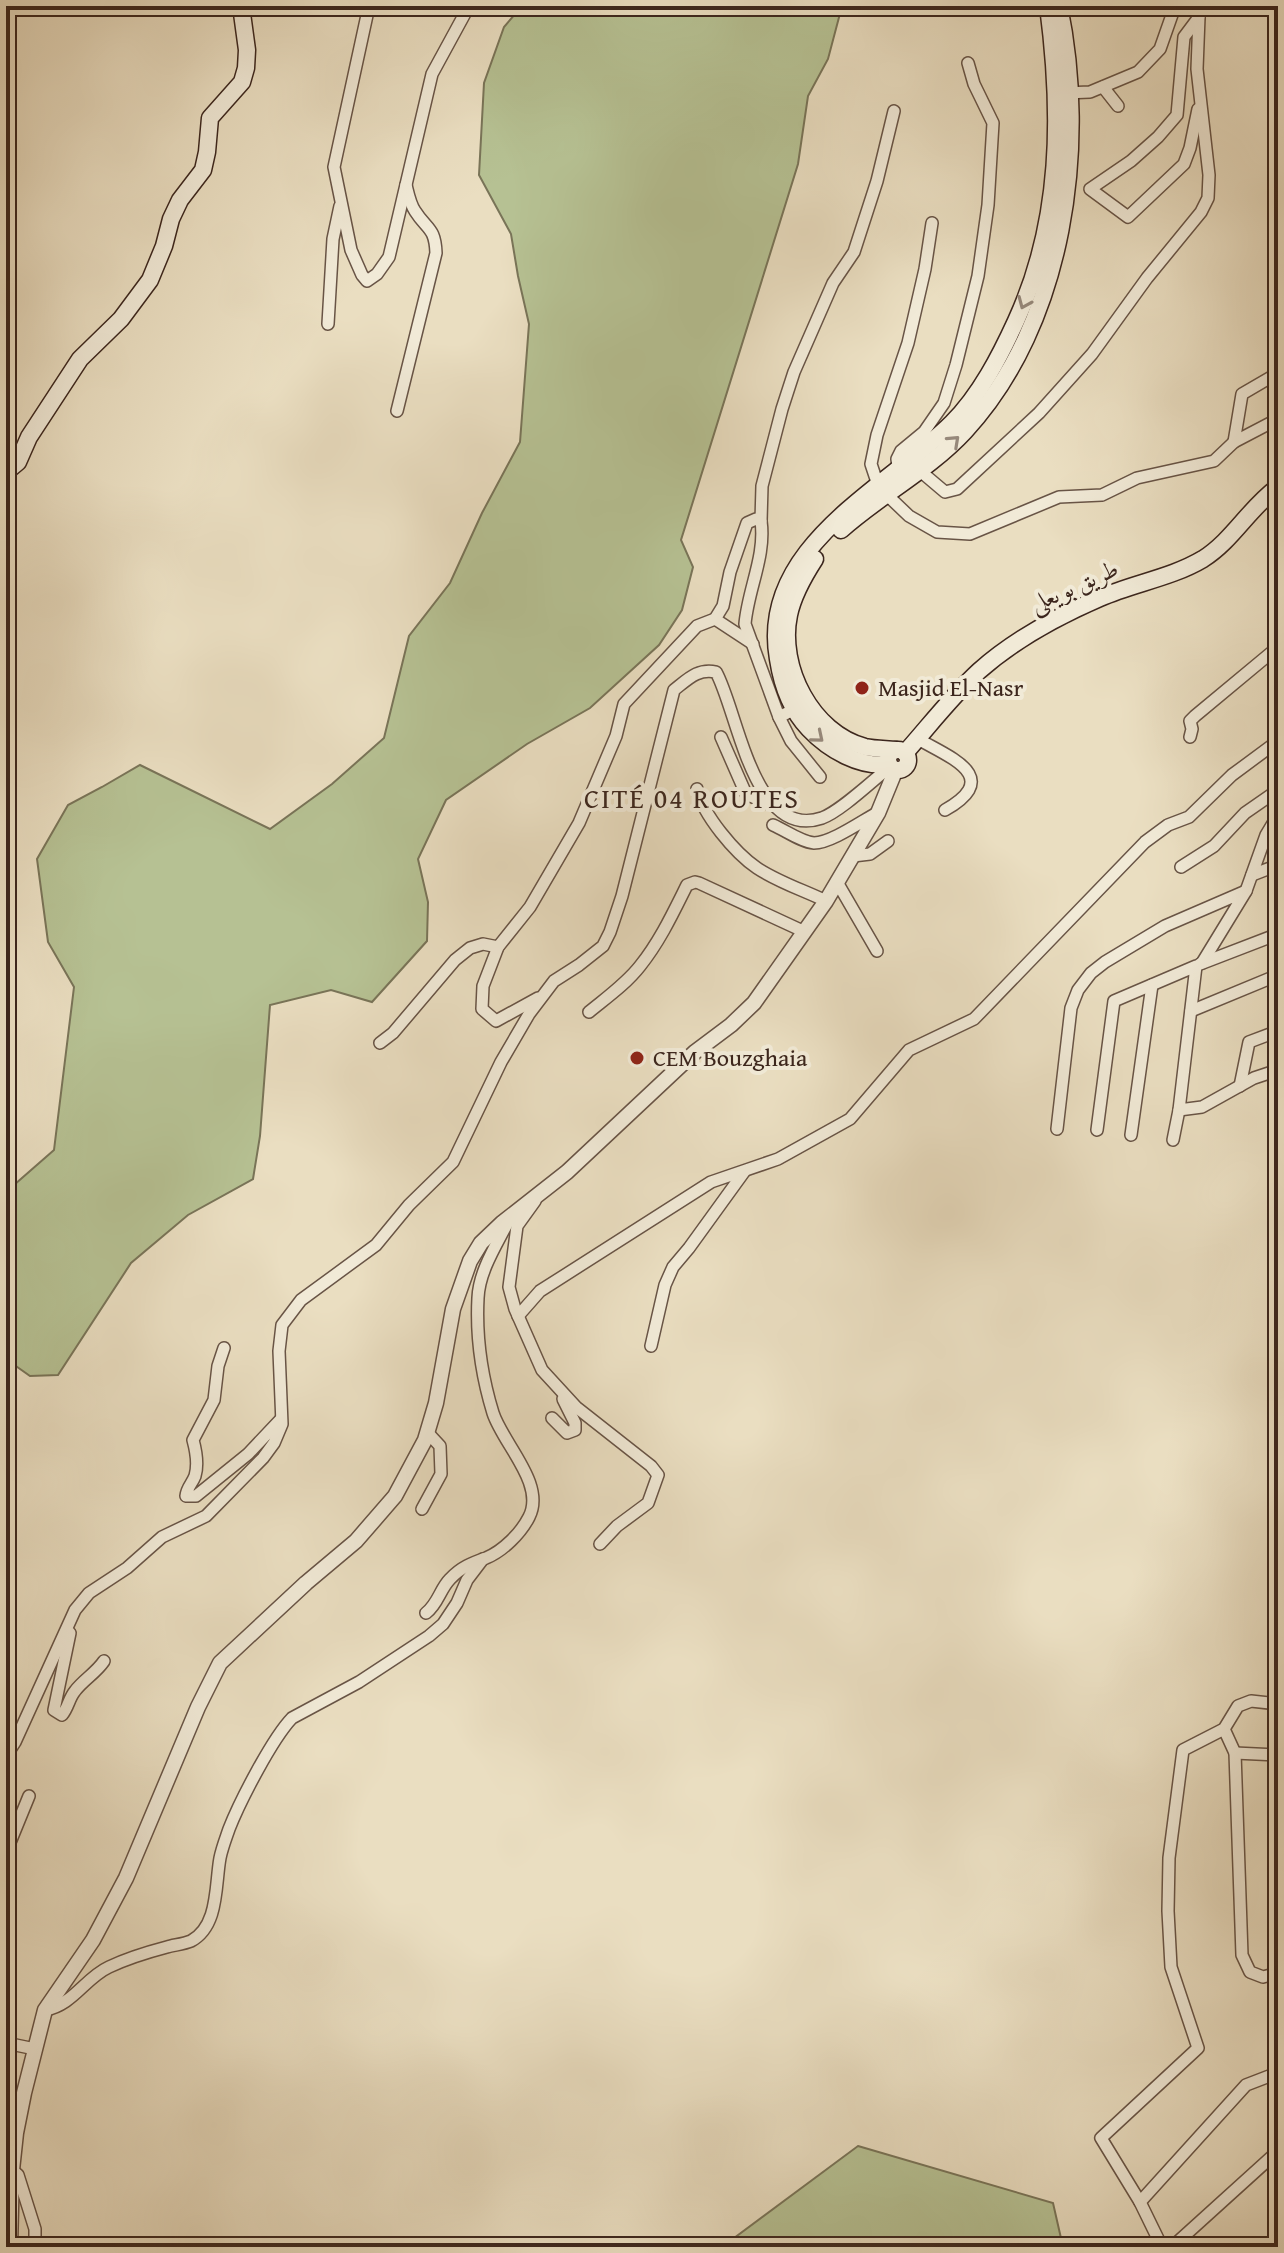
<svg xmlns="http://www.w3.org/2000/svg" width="1284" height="2253" font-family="'Gentium Book Plus',Amiri,serif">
<rect width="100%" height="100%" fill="#eadec1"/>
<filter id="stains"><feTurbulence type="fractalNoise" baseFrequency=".0025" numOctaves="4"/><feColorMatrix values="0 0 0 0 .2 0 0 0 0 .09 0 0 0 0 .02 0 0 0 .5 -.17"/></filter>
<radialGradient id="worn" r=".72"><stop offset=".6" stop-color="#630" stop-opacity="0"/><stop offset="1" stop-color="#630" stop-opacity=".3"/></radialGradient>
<g fill="#b6c193" stroke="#797458" stroke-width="2">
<polygon points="522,6 842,6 828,59 808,96 798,164 681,540 693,567 682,610 659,645 590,708 527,744 446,800 418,859 428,902 427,941 372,1002 331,990 270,1005 260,1136 253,1179 188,1215 131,1263 58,1375 30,1376 6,1359 6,1192 54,1150 74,987 48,942 37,859 68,805 102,787 140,765 270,829 332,784 384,738 409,636 450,583 482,513 520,442 529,324 518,276 511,234 479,175 484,83 504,27"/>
<polygon points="858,2146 1053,2203 1063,2247 722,2247"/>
</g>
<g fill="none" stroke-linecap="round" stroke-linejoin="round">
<defs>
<g id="minor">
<polyline points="369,6 334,167 351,250 362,275 367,281 377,274 389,257 432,74 469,6"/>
<polyline points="1103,87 1118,106"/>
<polyline points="1198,109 1190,148 1184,164 1128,217 1090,189 1131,161 1158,137 1177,115 1184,37 1199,17"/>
<polyline points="932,223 925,269 908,343 877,435 871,464 878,485 886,494 909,516 937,532 970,534 1059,497 1102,495 1137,478 1214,461 1234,442 1278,419"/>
<polyline points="328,324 333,239 340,206"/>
<path d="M397,411L436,253C435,227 427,230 415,211C410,204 408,193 406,185"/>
<polyline points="1234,442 1242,394 1278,373"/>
<polyline points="917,466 919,470 945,492 957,489 1039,413 1092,354 1147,278 1201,212 1208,198 1209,175 1197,69 1199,17 1193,9 1179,8 1173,12 1160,49 1138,72 1090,92 1065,93"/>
<polyline points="899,474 897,459 901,451 924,432 944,403 956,365 978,276 988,205 993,123 974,84 968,63"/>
<polyline points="761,521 762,486 782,409 794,372 833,283 854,252 877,181 894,111"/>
<polyline points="715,619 753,644"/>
<polyline points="779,717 791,741 820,777"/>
<polyline points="721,737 746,794 771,805"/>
<polyline points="1190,737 1192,729 1190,721 1195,716 1278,647"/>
<path d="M918,739C951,758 1003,777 945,810"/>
<path d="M697,789C703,815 735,853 757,868C778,882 803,890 826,901"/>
<path d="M773,825C785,830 801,842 814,843C831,843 862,821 877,813"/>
<polyline points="853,856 870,854 888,841"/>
<polyline points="1181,867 1214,846 1245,813 1278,790"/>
<polyline points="1252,875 1278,865"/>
<polyline points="837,882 877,951"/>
<polyline points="1246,891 1266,835 1278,815"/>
<polyline points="1200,964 1278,934"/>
<path d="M538,998L496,1021L482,1009L483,986L498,947L530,907L579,823L616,736L624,704L697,626L715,619L723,606L730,572L747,523L756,519L761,521C766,556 748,589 745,624L779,717L793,710"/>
<polyline points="1191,1011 1278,975"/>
<path d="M589,1012C606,998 626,984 640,966C660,941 673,913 687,885L695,882L699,883L805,932"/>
<polyline points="380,1043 393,1033 455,960 470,948 483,944 498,947"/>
<polyline points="1240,1086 1249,1042 1278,1031"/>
<polyline points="1057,1129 1071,1008 1078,990 1091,973 1105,962 1165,926 1246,891 1202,963"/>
<polyline points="1097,1130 1114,1001 1196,966 1179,1110 1202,1107 1254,1078 1278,1070"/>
<polyline points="1131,1135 1152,985"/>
<polyline points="1173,1140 1179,1110"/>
<polyline points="535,1201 517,1226 509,1287 515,1309 542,1370 576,1407 651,1466 658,1475 648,1503 617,1526 600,1544"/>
<polyline points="518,1316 540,1291 711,1182 778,1159 850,1119 909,1050 974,1019 1145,842 1168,825 1189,817 1232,775 1278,741"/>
<polyline points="651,1346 665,1285 673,1267 689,1248 744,1172"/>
<path d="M224,1348L218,1366L214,1400L193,1440C196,1451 198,1466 195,1476C192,1484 187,1487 186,1496H196L248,1454L281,1419"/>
<polyline points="552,1418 567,1433 575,1430 575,1423 563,1399"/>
<polyline points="422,1509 441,1474 440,1446 427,1432"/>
<path d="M426,1613C438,1604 440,1589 450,1579C461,1567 472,1563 486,1558C503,1551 521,1533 529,1517C546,1484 503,1444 493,1413C482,1377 476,1335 478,1298C479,1271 497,1244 509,1220"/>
<path d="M70,1633L54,1710L62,1715C68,1708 69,1698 75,1691C83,1680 96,1673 104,1661"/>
<polyline points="1224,1729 1235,1753 1242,1955 1250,1972 1263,1977 1278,1973"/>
<polyline points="1235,1753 1278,1755"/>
<path d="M6,1756L15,1742L75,1610L89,1593L127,1568L162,1537L206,1516L263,1458L274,1443L282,1424L279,1351L282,1325L301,1300L376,1245L409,1205L453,1162L501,1062L529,1014L554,981L579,965L603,946L610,932L622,896L674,690C688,679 698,668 716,672C738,711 753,841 822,818C841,811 873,780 891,766"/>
<polyline points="6,1835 11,1840 29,1796"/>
<path d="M45,2010C73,2005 85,1978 109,1967C128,1958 148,1952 167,1947C174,1945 184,1944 191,1941C219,1926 215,1885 220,1858C222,1848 226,1838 229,1829C240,1801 272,1739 292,1718L359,1682L429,1636L443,1624L457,1603L467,1580L483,1559"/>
<polyline points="6,2043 35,2049"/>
<polyline points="12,2170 18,2175 35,2229 35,2247"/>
<polyline points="1140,2202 1101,2138 1198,2048 1171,1967 1168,1911 1169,1858 1183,1750 1224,1729 1238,1706 1251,1701 1278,1704"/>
<polyline points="1162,2247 1140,2202 1246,2085 1272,2075 1278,2067"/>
<polyline points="1172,2247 1278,2151"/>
<polyline points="1274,2247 1278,2243"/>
</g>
<polyline id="tertiary" points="10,2247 12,2170 16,2133 24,2093 45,2010 93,1940 126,1878 198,1707 220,1663 306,1583 356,1541 395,1496 425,1440 436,1403 453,1309 470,1261 481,1243 502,1223 567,1172 695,1052 731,1025 754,1003 826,901 878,813 896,769"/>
<g id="secondary">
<polyline points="6,472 18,462 29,437 80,359 121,319 150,280 164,246 171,219 180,200 203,170 207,152 210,118 242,82 246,68 247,50 241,6"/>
<path d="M841,530C880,495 929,470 965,431C1065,323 1088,145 1059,6"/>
<path d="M815,559C804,576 793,595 789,615C778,667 812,733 865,747C875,749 886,749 896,750"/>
<circle cx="898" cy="760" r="10"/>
<path d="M905,753C929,726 952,696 979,671C1015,639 1056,617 1100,598C1134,583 1171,578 1203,559C1233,540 1249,508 1278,487"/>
<path d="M889,764C860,768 829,750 809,729C790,709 782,685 778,659C758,547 886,489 952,423C980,395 1000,356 1016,321C1062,221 1062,113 1048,6"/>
</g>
</defs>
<use href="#minor" stroke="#685446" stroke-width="14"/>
<use href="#tertiary" stroke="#685446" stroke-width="17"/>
<use href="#secondary" stroke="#3c261d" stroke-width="19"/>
<use href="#minor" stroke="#f1ead7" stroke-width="11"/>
<use href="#tertiary" stroke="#f1ead7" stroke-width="14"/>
<use href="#secondary" stroke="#f1ead7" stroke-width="16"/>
</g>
<defs><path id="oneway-chevron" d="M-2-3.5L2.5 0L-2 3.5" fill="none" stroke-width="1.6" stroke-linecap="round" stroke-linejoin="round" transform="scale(2)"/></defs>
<g stroke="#96887a">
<use href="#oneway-chevron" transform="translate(1024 303) rotate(113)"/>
<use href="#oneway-chevron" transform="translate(954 441) rotate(-43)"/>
<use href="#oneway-chevron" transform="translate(818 737) rotate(40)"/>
</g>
<g fill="#8f2418" stroke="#f1ead7" stroke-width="3">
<circle cx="862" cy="688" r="8"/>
<circle cx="637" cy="1058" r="8"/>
</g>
<g text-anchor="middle" stroke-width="8" stroke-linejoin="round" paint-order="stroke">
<g font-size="24" fill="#3c261d" stroke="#f1ead7">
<text transform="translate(1074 586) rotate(-24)" y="8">طريق بويعلى</text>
</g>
<g font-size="24" fill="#3c261d" stroke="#f1ead7" text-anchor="start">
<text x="878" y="696">Masjid El-Nasr</text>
<text x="653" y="1066">CEM Bouzghaia</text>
</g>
<g font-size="28" letter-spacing="2" fill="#3c261d" stroke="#f1ead7">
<text x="692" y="808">CITÉ 04 ROUTES</text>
</g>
</g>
<rect width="1284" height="2253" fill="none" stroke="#eadec1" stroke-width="32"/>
<rect x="8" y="8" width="1268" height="2237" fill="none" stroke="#3c261d" stroke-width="4"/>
<rect x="16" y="16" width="1252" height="2221" fill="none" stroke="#3c261d" stroke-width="2"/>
<rect width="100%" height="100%" filter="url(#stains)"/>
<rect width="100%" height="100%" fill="url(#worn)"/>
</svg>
